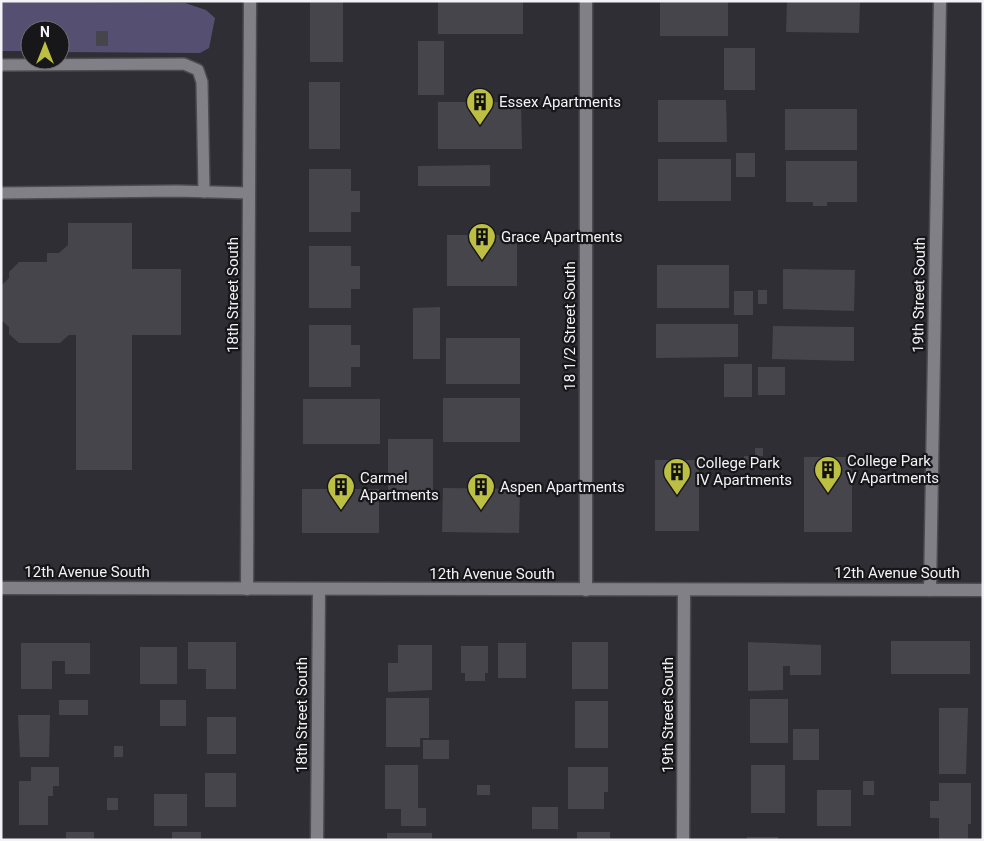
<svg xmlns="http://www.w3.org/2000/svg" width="984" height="841" font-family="Roboto,sans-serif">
<rect width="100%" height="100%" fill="#2f2e34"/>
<polygon fill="#555072" points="1,1 185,3 206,10 215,18 209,48 200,53 60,52 60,30 30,30 30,51 1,51"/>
<g fill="#46454c">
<rect x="310" y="1" width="33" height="61"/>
<rect x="438" y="1" width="85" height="33"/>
<rect x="660" y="1" width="68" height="35"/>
<polygon points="787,1 860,1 859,33 786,32"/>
<rect x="96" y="31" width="12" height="15"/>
<rect x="418" y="41" width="26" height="54"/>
<rect x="724" y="48" width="31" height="42"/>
<rect x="309" y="82" width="31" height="67"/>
<polygon points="658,100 726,100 727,142 658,142"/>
<polygon points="438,102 521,102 522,149 438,149"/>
<rect x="785" y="109" width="72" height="41"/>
<rect x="736" y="153" width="19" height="24"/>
<rect x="658" y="159" width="73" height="42"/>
<polygon points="786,161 857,161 857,202 827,202 827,206 813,206 813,202 786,202"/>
<polygon points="490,165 490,186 418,186 418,166"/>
<polygon points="309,169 351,169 351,191 360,191 360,212 351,212 351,232 309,232"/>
<polygon points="68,223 132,223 132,269 181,269 181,335 132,335 132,470 76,470 76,335 69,335 60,343 19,343 9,334 9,327 1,320 1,286 9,278 9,272 19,262 47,262 47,253 59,253 68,245"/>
<rect x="447" y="235" width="70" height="51"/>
<polygon points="309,246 351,246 351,266 360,266 360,289 351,289 351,308 309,308"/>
<rect x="657" y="265" width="72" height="43"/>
<polygon points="783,269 855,270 854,311 783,309"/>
<rect x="758" y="290" width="9" height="14"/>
<rect x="734" y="291" width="19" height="24"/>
<polygon points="440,307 440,359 413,359 413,308"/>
<polygon points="656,324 738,324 738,357 656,358"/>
<polygon points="309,325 351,325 351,345 360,345 360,367 351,367 351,387 309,387"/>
<polygon points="773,326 854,327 854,361 772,359"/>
<rect x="446" y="338" width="74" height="46"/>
<rect x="724" y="364" width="28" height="33"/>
<rect x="758" y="367" width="27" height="28"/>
<rect x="443" y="398" width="77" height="44"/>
<rect x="303" y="399" width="77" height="45"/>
<rect x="388" y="439" width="45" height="54"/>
<rect x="755" y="448" width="8" height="8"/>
<rect x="744" y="456" width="8" height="9"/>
<rect x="804" y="457" width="48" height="75"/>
<rect x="655" y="460" width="44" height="71"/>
<polygon points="443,488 520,489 519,533 442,532"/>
<rect x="302" y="489" width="77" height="44"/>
<rect x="891" y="641" width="79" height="33"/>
<polygon points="188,642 236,642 236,689 206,689 206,669 188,669"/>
<rect x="572" y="642" width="36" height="47"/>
<polygon points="748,642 821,645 821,675 790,675 790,666 783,666 783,690 748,691"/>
<polygon points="21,643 90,643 90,674 65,674 65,661 52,661 52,689 21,689"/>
<rect x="498" y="643" width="28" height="35"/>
<polygon points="398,645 432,645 432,690 388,692 388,663 398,663"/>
<polygon points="461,646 488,646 488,673 485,673 485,681 465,681 465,673 461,673"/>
<rect x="140" y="647" width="37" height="37"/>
<polygon points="386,698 429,698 429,738 420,738 420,747 386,747"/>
<rect x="750" y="699" width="38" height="44"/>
<rect x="59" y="700" width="29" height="15"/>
<rect x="160" y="700" width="26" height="26"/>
<rect x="575" y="701" width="33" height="47"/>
<polygon points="939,708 968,708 966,774 939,774"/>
<polygon points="18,715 50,715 49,757 20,757"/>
<rect x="207" y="717" width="29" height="37"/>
<rect x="793" y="729" width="26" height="31"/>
<rect x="423" y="740" width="26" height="19"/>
<rect x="114" y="746" width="9" height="11"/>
<polygon points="385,765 418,765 418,808 426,808 426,826 401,826 401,809 385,809"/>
<rect x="751" y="765" width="34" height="48"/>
<polygon points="31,767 59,767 59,786 53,786 53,796 48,796 48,825 19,825 19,781 31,781"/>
<polygon points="568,767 608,767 608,792 604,792 604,809 568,809"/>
<rect x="205" y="773" width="31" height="34"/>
<rect x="863" y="781" width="11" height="14"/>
<polygon points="939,783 971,783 971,824 968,824 968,840 939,840 939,818 930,818 930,801 939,801"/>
<rect x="477" y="785" width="13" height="10"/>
<rect x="817" y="790" width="34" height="36"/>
<rect x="154" y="794" width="33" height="32"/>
<rect x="107" y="798" width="11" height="12"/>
<rect x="532" y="807" width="26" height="22"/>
<rect x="66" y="832" width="28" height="8"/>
<rect x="172" y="832" width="29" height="8"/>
<rect x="577" y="832" width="33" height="8"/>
<rect x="387" y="833" width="45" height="7"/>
<rect x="747" y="837" width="31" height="3"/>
</g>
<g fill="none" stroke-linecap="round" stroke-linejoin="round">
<defs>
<g id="lane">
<polyline points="1,65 184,64 198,70 202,82 204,192"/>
<polyline points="1,193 177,191 249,193"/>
</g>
<g id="street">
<polyline points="586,1 586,590"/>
<polyline points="247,589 250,1"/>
<polyline points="930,590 940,1"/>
<polyline points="317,840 319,590"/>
<polyline points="683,840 684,590"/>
</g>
<polyline id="secondary" points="1,588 983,590"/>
</defs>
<use href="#lane" stroke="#4c4b50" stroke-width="14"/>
<use href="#street" stroke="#4c4b50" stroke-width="15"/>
<use href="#secondary" stroke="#4c4b50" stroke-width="15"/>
<use href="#lane" stroke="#818087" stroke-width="11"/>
<use href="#street" stroke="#818087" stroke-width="12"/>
<use href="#secondary" stroke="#818087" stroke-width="12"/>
</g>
<defs>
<symbol id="building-pin" viewBox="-11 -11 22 30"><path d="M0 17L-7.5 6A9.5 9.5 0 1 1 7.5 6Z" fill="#bdbf43" stroke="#17171a"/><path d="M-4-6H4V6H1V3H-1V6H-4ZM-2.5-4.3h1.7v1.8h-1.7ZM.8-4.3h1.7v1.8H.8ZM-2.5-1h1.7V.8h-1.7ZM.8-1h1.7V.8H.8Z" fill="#111"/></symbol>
</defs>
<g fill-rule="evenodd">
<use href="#building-pin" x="464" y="86" width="32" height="43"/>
<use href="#building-pin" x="466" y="221" width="32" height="43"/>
<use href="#building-pin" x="812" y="454" width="32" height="43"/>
<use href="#building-pin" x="661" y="456" width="32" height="43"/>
<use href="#building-pin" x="325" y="471" width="32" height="43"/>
<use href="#building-pin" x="465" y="471" width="32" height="43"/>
</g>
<g text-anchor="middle" stroke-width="4.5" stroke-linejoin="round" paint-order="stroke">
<g font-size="15" fill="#f3f2f6" stroke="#17171a" text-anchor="start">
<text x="499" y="107">Essex Apartments</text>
<text x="501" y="242">Grace Apartments</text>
<text x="847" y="466">College Park<tspan x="847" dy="17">V Apartments</tspan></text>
<text x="696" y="468">College Park<tspan x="696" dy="17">IV Apartments</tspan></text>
<text x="360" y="483">Carmel<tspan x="360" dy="17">Apartments</tspan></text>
<text x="500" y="492">Aspen Apartments</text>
</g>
<g font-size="15" fill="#f3f2f6" stroke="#17171a">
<text transform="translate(233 295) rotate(-90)" y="5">18th Street South</text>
<text transform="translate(919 295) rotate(-89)" y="5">19th Street South</text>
<text transform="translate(570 326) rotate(-90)" y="5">18 1/2 Street South</text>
<text x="87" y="577">12th Avenue South</text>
<text x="897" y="578">12th Avenue South</text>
<text x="492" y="579">12th Avenue South</text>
<text transform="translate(302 715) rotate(-90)" y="5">18th Street South</text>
<text transform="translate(668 715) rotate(-90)" y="5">19th Street South</text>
</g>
</g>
<rect width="984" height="841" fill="none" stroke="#f3f2f6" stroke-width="5"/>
<g transform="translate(45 45)"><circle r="24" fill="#17171a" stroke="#6f6f72"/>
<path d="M0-4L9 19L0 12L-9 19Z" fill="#bdbf43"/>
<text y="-8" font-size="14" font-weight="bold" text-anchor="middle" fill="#f3f2f6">N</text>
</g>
</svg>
